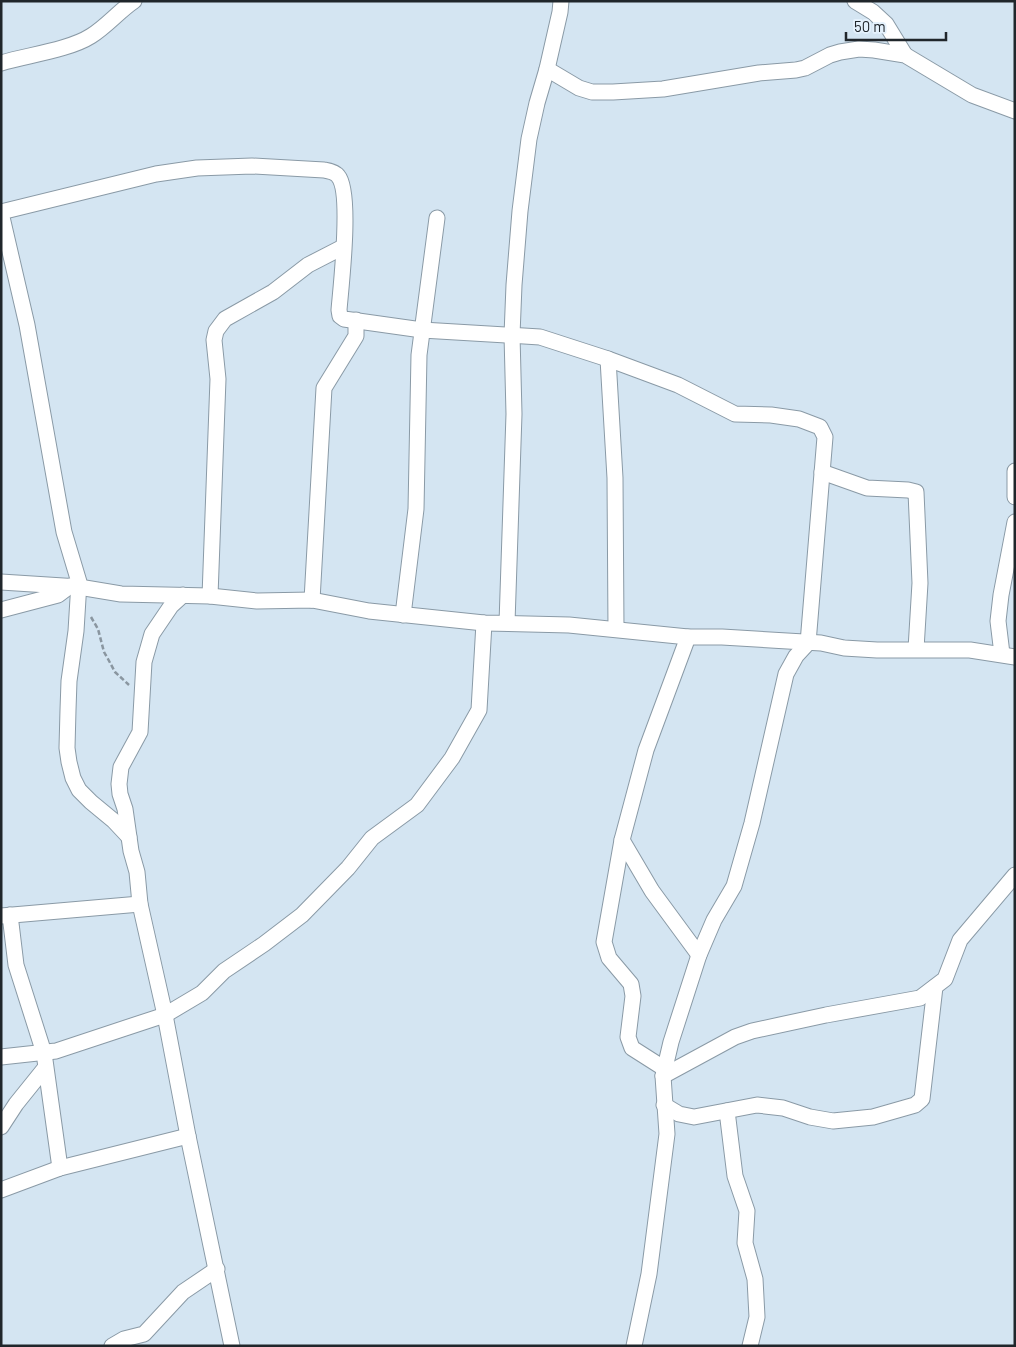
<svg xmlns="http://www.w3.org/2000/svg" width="1016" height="1347" font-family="Barlow,sans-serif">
<rect width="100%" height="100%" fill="#d4e5f2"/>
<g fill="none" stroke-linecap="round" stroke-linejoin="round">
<defs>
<g id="minor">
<polyline points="855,1 873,12 886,24 905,55"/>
<path d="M1,63C28,55 69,50 91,36C107,26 119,11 134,1"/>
<polyline points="547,69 579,88 592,92 613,92 663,89 759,73 796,70 805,68 830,55 840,52 859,49 874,50 905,55 972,95 1015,111"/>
<path d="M1,212L156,174L197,168L252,166L324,170C329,171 335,172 338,176C352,192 341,286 339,310L340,316L344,319L422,330L540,337L608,359L678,385L735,414L771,415L799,419L820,427L825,437L808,643L796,656L786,674L752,823L734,886L714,920L699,955L671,1042L663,1076L667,1134L649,1274L634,1346"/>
<polyline points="1,213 27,325 64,532 79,582 76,631 69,681 68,710 67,748 69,762 73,778 79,790 91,802 114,821 129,837"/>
<polyline points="608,359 615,478 616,629"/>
<polyline points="1015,471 1015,497"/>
<polyline points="822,472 867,488 908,490 916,492 920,583 916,649"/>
<polyline points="1,582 79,587 121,594 210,596 257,601 312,600 369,611 484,623 569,625 688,637 722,637 821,643 844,648 877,650 970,650 1015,657"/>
<polyline points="183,595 171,606 152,634 144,662 140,732 121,767 119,784 120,794 125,809 131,851 137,872 140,904 165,1015 188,1136 232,1346"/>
<polyline points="210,596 218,379 214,340 216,331 225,319 273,292 308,265 343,247"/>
<polyline points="312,600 324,388 356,336 356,320"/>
<polyline points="1,610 58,595 70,586"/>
<polyline points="403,615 416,509 419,355 437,218"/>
<polyline points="507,623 514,414 512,335 514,285 520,211 529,139 537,103 547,69 560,12 561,1"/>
<polyline points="1002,654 998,621 1001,595 1015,522"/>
<polyline points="622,840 652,891 699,955"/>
<polyline points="10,915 16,965 44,1053 60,1168"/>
<polyline points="1,916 140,904"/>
<polyline points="1,1057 56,1051 165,1015 202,993 224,971 264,944 302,915 348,868 372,838 417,805 452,758 479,710 484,623"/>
<polyline points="665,1069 632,1048 628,1037 633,996 631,984 609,958 604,942 622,840 646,750 688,637"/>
<polyline points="663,1076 735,1037 752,1031 826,1015 920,998 945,979 960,940 1015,875"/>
<polyline points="664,1105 679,1114 694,1117 757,1105 783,1108 810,1117 833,1121 873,1117 915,1105 922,1099 935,987"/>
<polyline points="727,1111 735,1176 747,1211 745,1243 755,1279 757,1317 750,1346"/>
<polyline points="1,1127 16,1104 45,1068"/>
<polyline points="1,1190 60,1168 188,1136"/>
<polyline points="112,1346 124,1339 144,1334 183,1292 217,1269"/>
</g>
</defs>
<use href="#minor" stroke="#8a9aa6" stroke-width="17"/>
<polyline stroke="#8a96a0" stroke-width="2.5" stroke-dasharray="5 2.5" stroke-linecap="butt" points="91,617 98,629 104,652 108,659 115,672 129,685"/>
<use href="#minor" stroke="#fff" stroke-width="15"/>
</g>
<rect width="1016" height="1347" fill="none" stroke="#20262b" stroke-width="5"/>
<path d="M846 32v8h100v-8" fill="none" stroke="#20262b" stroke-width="2.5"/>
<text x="854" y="32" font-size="15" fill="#20262b" stroke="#e4f1fc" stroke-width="4" paint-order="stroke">50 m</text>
</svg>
